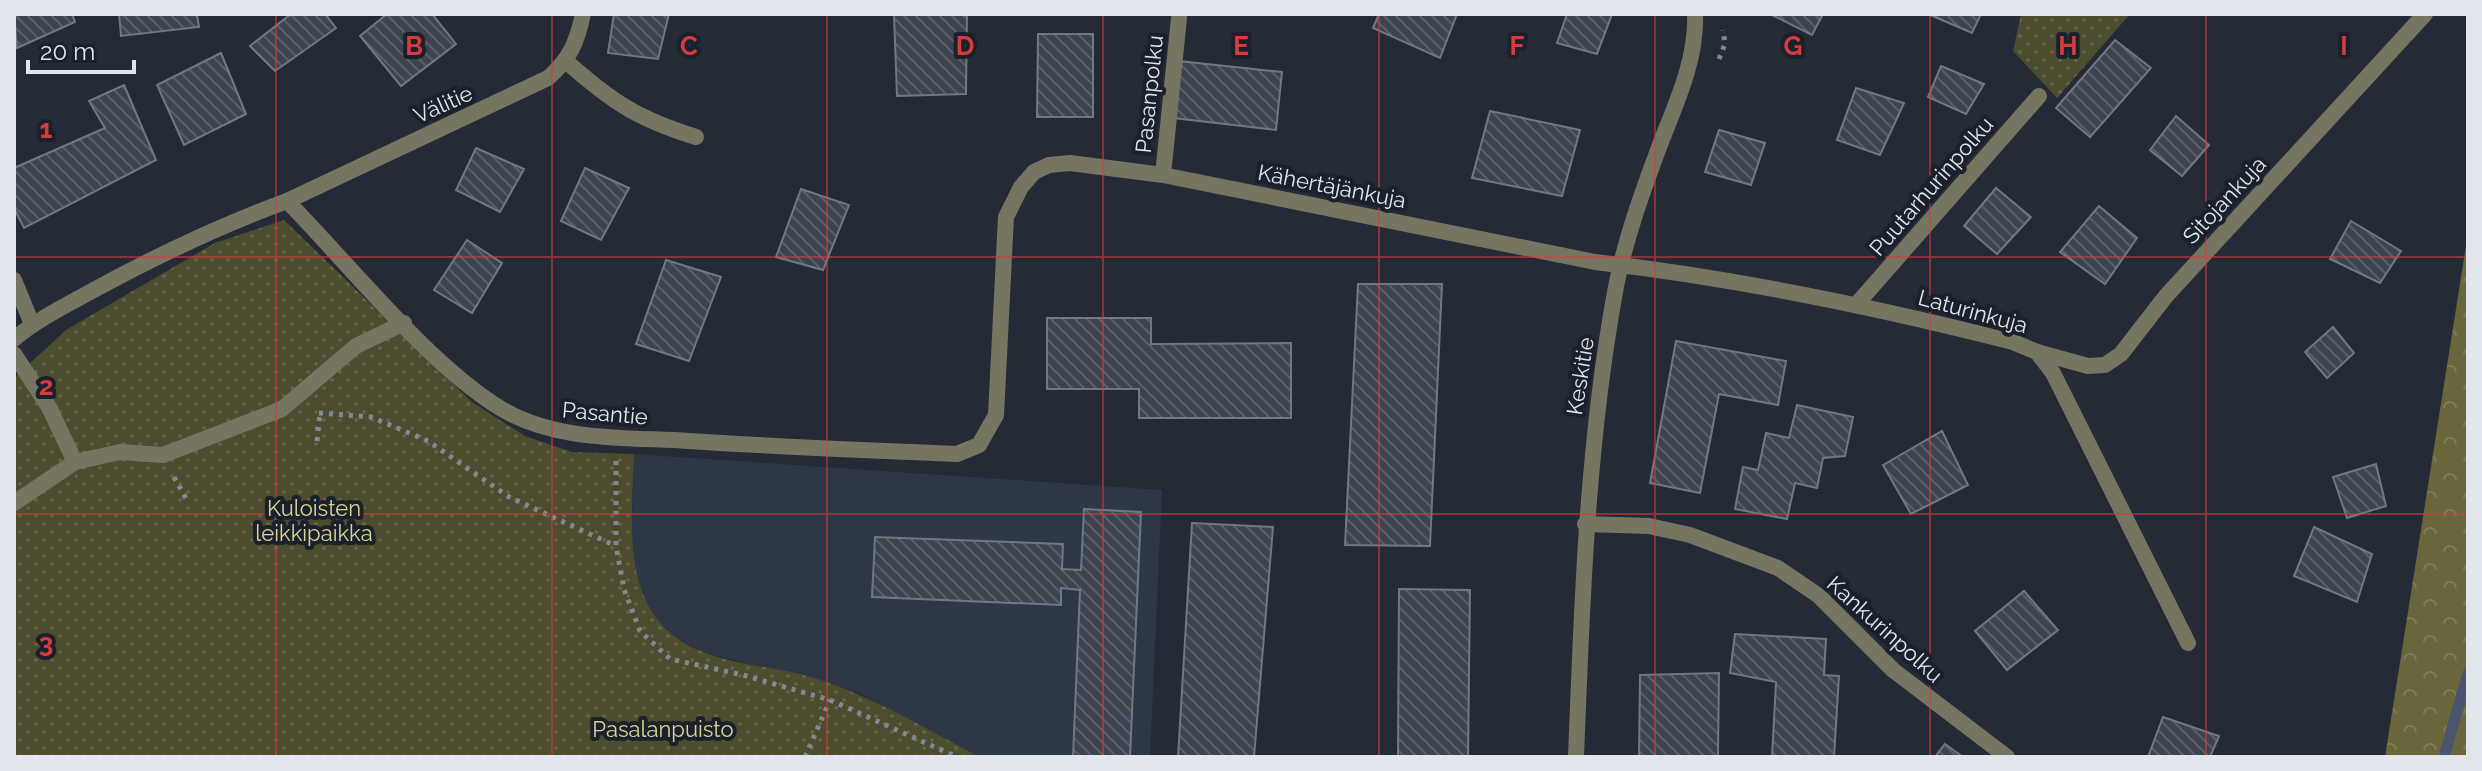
<svg xmlns="http://www.w3.org/2000/svg" width="2482" height="771" font-family="Raleway,sans-serif">
<defs>
<pattern id="forest-crowns" width="20" height="18" patternUnits="userSpaceOnUse" patternTransform="scale(2)"><rect width="20" height="18" fill="#69663c"/><path d="M2 6a3 3 0 1 1 6 0M12 15a3 3 0 1 1 6 0" fill="none" stroke="#7e7c58"/></pattern>
<pattern id="park-dots" width="8" height="8" patternUnits="userSpaceOnUse" patternTransform="scale(2)"><rect width="8" height="8" fill="#4d4c2f"/><path d="M2 2h.1M6 6h.1" fill="none" stroke="#66664d" stroke-width="1.8" stroke-linecap="round"/></pattern>
<pattern id="building-back-hatch" width="6" height="6" patternUnits="userSpaceOnUse" patternTransform="scale(2)"><rect width="6" height="6" fill="#3d4450"/><path d="M-1 5l2 2M0 0l6 6M5-1l2 2" fill="none" stroke="#595f6a"/></pattern>
</defs>
<rect width="100%" height="100%" fill="#242b36"/>
<polygon fill="#2d3746" points="634,454 1162,490 1150,757 980,757 855,691 702,652 675,637 651,614 638,586 631,553"/>
<polygon fill="url(#forest-crowns)" points="2468,233 2468,757 2385,757"/>
<g fill="url(#park-dots)">
<polygon points="2021,14 2130,14 2057,98 2013,51"/>
<path d="M284,220L472,402L525,436L572,452L634,454C632,528 618,617 701,651C736,666 778,667 814,678C873,696 926,729 980,757H14V378L66,330L215,243Z"/>
</g>
<g fill="none" stroke-linecap="round" stroke-linejoin="round">
<polyline stroke="#49566d" stroke-width="11" points="2444,757 2468,673"/>
</g>
<g fill="url(#building-back-hatch)" stroke="#707885" stroke-width="2">
<polygon points="14,14 72,14 75,22 17,48"/>
<polygon points="119,14 197,14 199,27 121,36"/>
<polygon points="291,14 325,14 336,28 275,71 250,46"/>
<polygon points="387,14 432,14 456,44 401,86 360,36"/>
<polygon points="614,14 669,14 658,59 608,53"/>
<polygon points="894,14 967,14 966,94 897,96"/>
<polygon points="1379,14 1457,14 1440,58 1373,28"/>
<polygon points="1567,14 1612,14 1597,54 1557,43"/>
<polygon points="1770,14 1823,14 1812,35"/>
<polygon points="1928,14 1981,14 1972,33"/>
<polygon points="1038,34 1093,34 1093,117 1037,117"/>
<polygon points="2115,40 2151,68 2090,137 2056,108"/>
<polygon points="221,53 246,114 184,145 157,85"/>
<polygon points="1179,61 1282,72 1276,130 1174,118"/>
<polygon points="1941,66 1984,84 1966,114 1928,97"/>
<polygon points="124,85 156,160 24,228 14,208 14,168 105,128 89,101"/>
<polygon points="1856,88 1904,103 1880,155 1837,140"/>
<polygon points="1490,111 1580,130 1562,196 1472,178"/>
<polygon points="2176,116 2209,145 2182,176 2150,150"/>
<polygon points="1719,130 1765,143 1751,185 1705,172"/>
<polygon points="476,148 524,169 500,212 456,190"/>
<polygon points="585,168 629,188 601,240 561,221"/>
<polygon points="1996,188 2031,217 1997,254 1964,226"/>
<polygon points="801,189 849,205 823,270 776,257"/>
<polygon points="2099,206 2137,238 2105,284 2060,252"/>
<polygon points="2351,221 2401,251 2380,283 2330,259"/>
<polygon points="467,240 502,263 472,313 434,290"/>
<polygon points="666,260 721,277 689,361 636,344"/>
<polygon points="1358,284 1442,284 1430,546 1345,545"/>
<polygon points="1047,318 1151,318 1151,344 1291,343 1291,418 1139,418 1139,389 1047,389"/>
<polygon points="2333,327 2354,353 2327,378 2305,352"/>
<polygon points="1676,341 1786,361 1778,405 1719,394 1700,493 1650,483"/>
<polygon points="1797,405 1853,417 1845,456 1823,458 1817,488 1795,483 1787,519 1735,509 1743,467 1758,470 1766,433 1789,438"/>
<polygon points="1942,431 1968,485 1911,514 1883,465"/>
<polygon points="2376,464 2386,506 2347,518 2333,477"/>
<polygon points="1084,509 1141,512 1130,757 1073,757 1080,590 1061,588 1061,605 872,597 875,537 1063,544 1062,569 1081,570"/>
<polygon points="1192,523 1273,527 1254,757 1178,757"/>
<polygon points="2314,527 2372,554 2357,602 2294,576"/>
<polygon points="1399,589 1470,590 1468,757 1398,757"/>
<polygon points="2024,591 2058,630 2007,670 1975,631"/>
<polygon points="1735,634 1826,639 1824,675 1839,676 1834,757 1772,757 1776,682 1730,673"/>
<polygon points="1719,673 1718,757 1639,757 1640,675"/>
<polygon points="2163,717 2219,736 2210,757 2148,757"/>
<polygon points="1945,744 1963,757 1935,757"/>
</g>
<g fill="none" stroke-linecap="round" stroke-linejoin="round">
<g stroke="#838992" stroke-width="5" stroke-dasharray="4 6" stroke-linecap="butt">
<polyline points="1719,59 1725,44 1723,30"/>
<polyline points="319,413 371,417 428,441 509,497 616,546"/>
<polyline points="317,441 320,413"/>
<polyline points="616,461 616,546 624,589 640,631 670,659 743,675 830,700 957,757"/>
<polyline points="174,477 188,502"/>
<polyline points="805,757 830,700"/>
</g>
<g stroke="#757562" stroke-width="16">
<polyline points="14,354 49,407 75,462"/>
<polyline points="14,503 75,462 120,452 163,455 282,409 356,346 404,323"/>
</g>
<g stroke="#757562" stroke-width="16">
<path d="M567,62C612,102 638,119 696,137"/>
<polyline points="1163,175 1179,18"/>
<path d="M287,201L548,78C570,59 577,42 583,14"/>
<polyline points="14,280 32,324"/>
<polyline points="1856,305 2039,96"/>
<path d="M14,339C38,319 65,306 92,291C156,256 219,226 287,201C349,264 427,363 500,408C556,442 626,437 689,441C778,447 867,450 957,454L979,445L996,415L1006,217L1021,187L1034,172L1049,165L1070,163L1163,175L1595,262C1736,278 1875,307 2013,342L2037,352L2053,373L2188,643"/>
<polyline points="2037,352 2088,366 2105,365 2121,354 2166,296 2425,14"/>
<polyline points="1585,524 1649,526 1690,535 1778,568 1819,596 1893,670 2007,757"/>
<path d="M1576,757C1582,601 1587,446 1615,292C1624,242 1643,190 1661,142C1677,101 1697,58 1695,14"/>
</g>
</g>
<path fill="none" stroke="#d73b3c" stroke-width="2" stroke-opacity="0.55" d="M276,14V757M552,14V757M827,14V757M1103,14V757M1379,14V757M1655,14V757M1930,14V757M2206,14V757M14,257H2468M14,514H2468"/>
<g text-anchor="middle" stroke-width="8" stroke-linejoin="round" paint-order="stroke">
<g font-size="22" fill="#e1e6ed" stroke="#1b212c">
<text transform="translate(1149 94) rotate(-84)" y="8">Pasanpolku</text>
<text transform="translate(443 104) rotate(-24)" y="8">Välitie</text>
<text transform="translate(1332 186) rotate(11)" y="8">Kähertäjänkuja</text>
<text transform="translate(1931 186) rotate(-49)" y="8">Puutarhurinpolku</text>
<text transform="translate(2224 200) rotate(-47)" y="8">Sitojankuja</text>
<text transform="translate(1973 311) rotate(15)" y="8">Laturinkuja</text>
<text transform="translate(1580 376) rotate(-81)" y="8">Keskitie</text>
<text transform="translate(605 413) rotate(5)" y="8">Pasantie</text>
<text transform="translate(1885 629) rotate(42)" y="8">Kankurinpolku</text>
</g>
<g font-size="22" fill="#d8d58d" stroke="#1b212c">
<text x="314" y="516">Kuloisten<tspan x="314" dy="25">leikkipaikka</tspan></text>
<text x="663" y="737">Pasalanpuisto</text>
</g>
</g>
<g font-size="26" text-anchor="middle" font-weight="bold" fill="#d73b3c" stroke="#1b212c" stroke-width="8" stroke-linejoin="round" paint-order="stroke">
<text x="414" y="55">B</text>
<text x="689" y="55">C</text>
<text x="965" y="55">D</text>
<text x="1241" y="55">E</text>
<text x="1517" y="55">F</text>
<text x="1793" y="55">G</text>
<text x="2068" y="55">H</text>
<text x="2344" y="55">I</text>
<text x="46" y="138">1</text>
<text x="46" y="395">2</text>
<text x="46" y="652">3</text>
</g>
<rect width="2482" height="771" fill="none" stroke="#e1e6ed" stroke-width="32"/>
<path d="M28 60v12h106v-12" fill="none" stroke="#e1e6ed" stroke-width="4"/>
<text x="40" y="60" font-size="24" fill="#e1e6ed" stroke="#1b212c" stroke-width="6" paint-order="stroke">20 m</text>
</svg>
